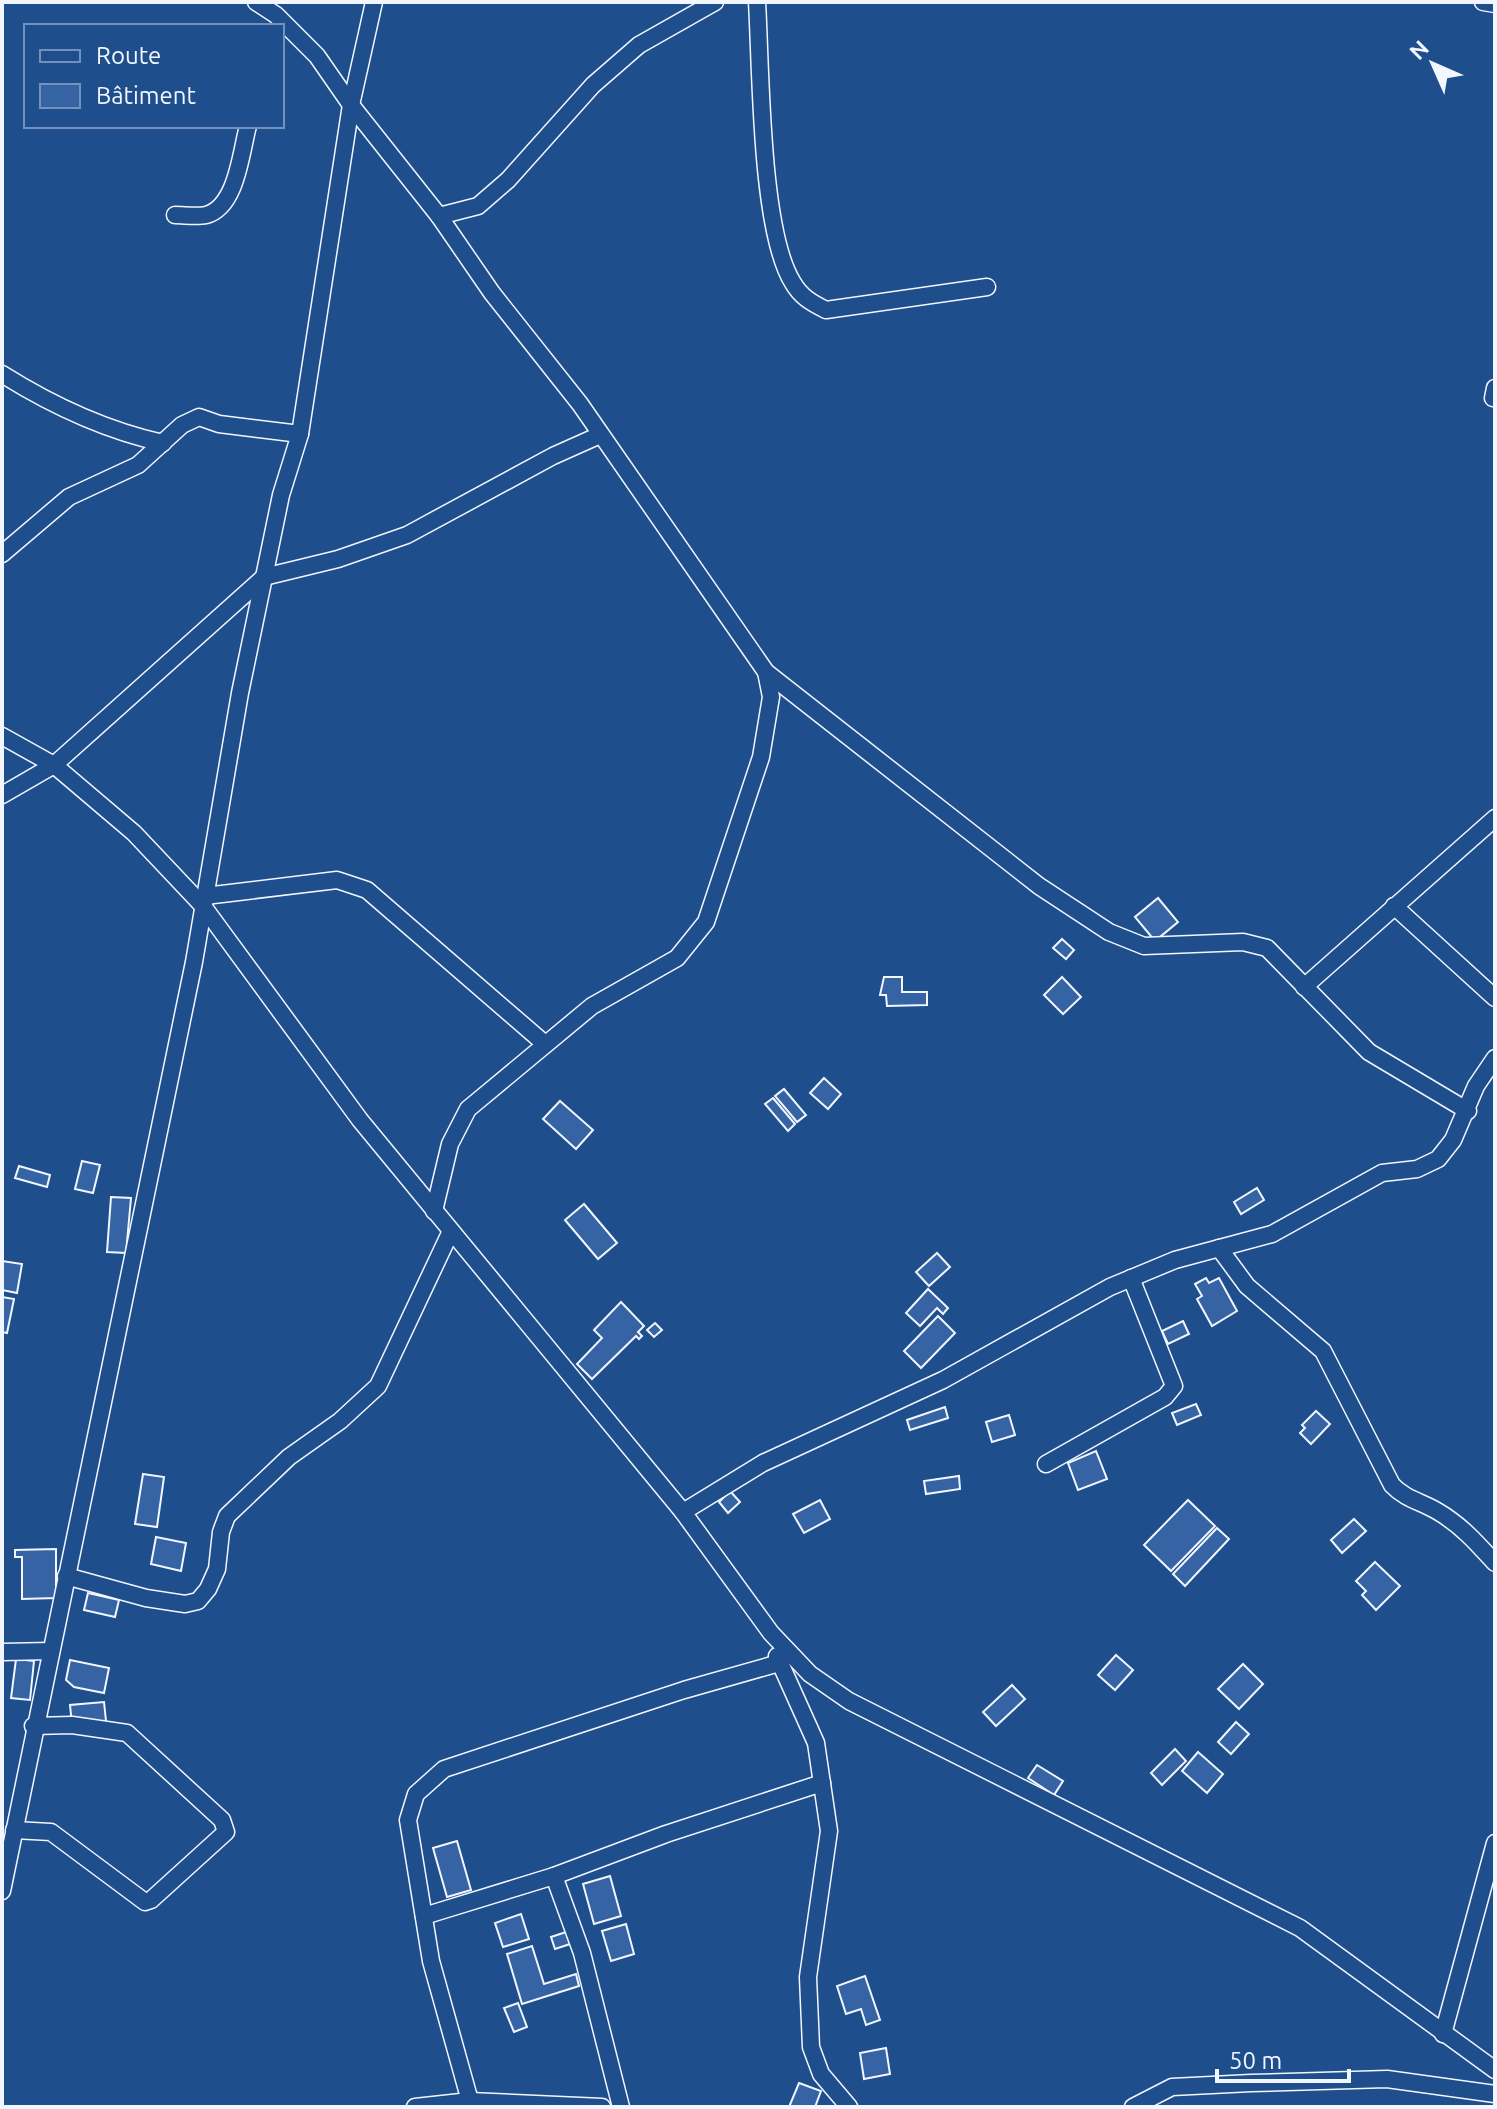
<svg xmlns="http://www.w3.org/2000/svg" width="1497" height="2109" font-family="Ubuntu,sans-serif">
<rect width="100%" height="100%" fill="#1f4e8c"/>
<g fill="#3563a3" stroke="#f2f6ff" stroke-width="2">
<polygon points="1158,898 1178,922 1155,941 1135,917"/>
<polygon points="1062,939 1074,950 1066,959 1053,948"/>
<polygon points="884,977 902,977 902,992 927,992 927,1005 887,1006 886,995 880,995"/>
<polygon points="1062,977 1081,997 1063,1014 1044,995"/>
<polygon points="824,1078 841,1094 828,1109 810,1093"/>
<polygon points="784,1089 806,1115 797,1122 775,1096"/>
<polygon points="773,1098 795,1124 788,1131 765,1104"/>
<polygon points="560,1101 593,1130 576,1149 543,1119"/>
<polygon points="82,1161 100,1165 93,1193 75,1189"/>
<polygon points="19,1166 50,1175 47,1187 15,1178"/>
<polygon points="1257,1188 1264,1200 1241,1214 1234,1202"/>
<polygon points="111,1197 131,1198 126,1253 107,1252"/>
<polygon points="584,1204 617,1243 598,1259 565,1220"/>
<polygon points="937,1253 950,1267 929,1286 916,1272"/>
<polygon points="2,1261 22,1264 17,1293 2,1290"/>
<polygon points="1206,1278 1209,1283 1219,1278 1237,1311 1212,1326 1197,1299 1202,1296 1195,1284"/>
<polygon points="928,1289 948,1308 943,1314 937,1308 920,1326 906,1313"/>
<polygon points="2,1297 14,1299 7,1333 2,1332"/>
<polygon points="621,1302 644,1326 638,1332 642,1336 639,1339 636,1336 592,1379 577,1364 602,1338 594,1330"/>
<polygon points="938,1316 955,1333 921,1368 904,1351"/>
<polygon points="1183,1321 1189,1334 1168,1344 1162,1331"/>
<polygon points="655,1323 662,1330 654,1337 647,1330"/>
<polygon points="1196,1404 1201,1415 1177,1425 1172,1413"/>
<polygon points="945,1407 948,1418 910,1430 907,1420"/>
<polygon points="1316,1411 1330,1424 1311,1444 1300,1433 1305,1428 1302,1425"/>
<polygon points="1009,1415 1015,1435 992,1442 986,1422"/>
<polygon points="1096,1451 1107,1479 1078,1490 1068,1463"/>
<polygon points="143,1474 164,1477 157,1527 135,1524"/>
<polygon points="959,1476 960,1489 926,1494 924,1481"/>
<polygon points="730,1491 740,1502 728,1513 719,1502"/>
<polygon points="820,1500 830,1519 804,1533 793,1514"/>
<polygon points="1188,1500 1215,1526 1171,1571 1144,1545"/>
<polygon points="1354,1519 1366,1531 1342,1553 1331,1540"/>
<polygon points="1217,1528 1229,1539 1185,1586 1173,1574"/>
<polygon points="156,1537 186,1543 181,1571 151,1564"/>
<polygon points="56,1549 56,1598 22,1599 22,1557 15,1557 15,1550"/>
<polygon points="1375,1562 1400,1586 1376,1610 1362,1595 1366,1591 1356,1581"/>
<polygon points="88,1593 119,1600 115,1617 84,1610"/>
<polygon points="1116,1655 1133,1670 1115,1690 1098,1675"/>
<polygon points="16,1659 34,1661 30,1700 11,1698"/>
<polygon points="70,1660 109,1668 104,1693 74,1687 66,1680"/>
<polygon points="1243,1664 1263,1684 1239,1709 1218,1689"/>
<polygon points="1012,1685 1025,1699 996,1726 983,1712"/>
<polygon points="104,1702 106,1721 72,1725 70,1705"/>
<polygon points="1236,1722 1249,1734 1231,1754 1218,1742"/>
<polygon points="1175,1749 1186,1761 1162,1785 1151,1773"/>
<polygon points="1198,1752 1223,1774 1207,1793 1182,1771"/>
<polygon points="1037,1765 1063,1781 1054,1795 1028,1778"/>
<polygon points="457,1841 471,1890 447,1897 433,1848"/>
<polygon points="610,1876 621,1916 594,1924 583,1884"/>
<polygon points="521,1914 529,1939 503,1947 495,1923"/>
<polygon points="626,1924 634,1954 611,1961 602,1931"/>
<polygon points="566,1932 570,1944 555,1949 551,1937"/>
<polygon points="532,1946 544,1984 576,1974 579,1986 522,2004 507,1954"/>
<polygon points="865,1976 880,2020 866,2025 861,2009 846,2014 837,1986"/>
<polygon points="518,2003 527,2027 514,2032 504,2008"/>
<polygon points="886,2048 890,2074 864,2079 860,2053"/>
<polygon points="799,2083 821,2091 815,2107 789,2107"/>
</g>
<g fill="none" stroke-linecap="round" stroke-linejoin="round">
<defs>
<g id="minor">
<polyline points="256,2 276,15 317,56 351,105 439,216 492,293 580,404 766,672 1039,886 1109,932 1144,946 1243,942 1267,948 1369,1052 1468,1111"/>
<path d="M757,2C761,68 760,231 793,283C801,297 812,303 826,310L987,287"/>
<polyline points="1483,2 1495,4"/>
<path d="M175,215C184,215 197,217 206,215C237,207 241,151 248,126"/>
<polyline points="439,216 478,206 508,180 593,85 639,45 715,2"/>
<path d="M2,374C53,406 104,430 163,443"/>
<polyline points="1493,398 1495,388"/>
<polyline points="2,554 69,497 138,465 182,425 199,417 219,424 300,434"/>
<polyline points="2,736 54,765 134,833 203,906 360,1120 683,1512 771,1633 810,1674 849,1701 1300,1928 1495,2070"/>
<polyline points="2,795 54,765 264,577 338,559 407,535 553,456 600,435"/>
<polyline points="205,896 337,880 367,890 545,1044"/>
<polyline points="1394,906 1495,998"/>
<polyline points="1304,987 1495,818"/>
<polyline points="434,1211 450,1144 468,1109 592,1006 677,958 706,922 761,757 771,697 766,672"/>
<path d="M1219,1248L1247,1286L1323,1351L1392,1485C1405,1499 1422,1502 1437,1511C1461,1525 1477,1543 1495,1563"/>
<polyline points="1046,1464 1165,1397 1174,1386 1131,1278"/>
<polyline points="683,1512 763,1463 943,1380 1110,1287 1175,1260 1272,1234 1382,1173 1417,1169 1438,1159 1453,1140 1476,1086 1495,1058"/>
<polyline points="66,1576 146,1598 185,1604 198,1601 208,1589 217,1569 221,1532 227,1516 289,1457 340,1421 378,1386 451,1231"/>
<polyline points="2,1652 51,1651"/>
<polyline points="777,1656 816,1743 829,1831 808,1977 811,2047 821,2074 849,2107"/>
<polyline points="14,1830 51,1832 145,1902 151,1900 226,1832 222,1820 127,1733 72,1725 33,1726"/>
<polyline points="2,1891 194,962 240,693 281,495 300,434 351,105 374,2"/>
<polyline points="424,1916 554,1876"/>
<polyline points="1443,2034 1495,1843"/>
<polyline points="470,2101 431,1961 408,1820 416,1794 444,1769 684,1690 779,1663"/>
<polyline points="415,2107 470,2101 602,2107"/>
<polyline points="621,2107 582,1953 554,1876 666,1834 822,1783"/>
<polyline points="1133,2107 1172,2087 1251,2083 1387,2079 1495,2094"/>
</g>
</defs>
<use href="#minor" stroke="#f2f6ff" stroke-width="19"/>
<use href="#minor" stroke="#1f4e8c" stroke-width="16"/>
</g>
<rect width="1497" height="2109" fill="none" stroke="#f2f6ff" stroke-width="8"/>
<rect x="24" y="24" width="260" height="104" fill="#1f4e8c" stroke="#7391ba" stroke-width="2"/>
<rect x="40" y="50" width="40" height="12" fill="#1f4e8c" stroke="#7391ba" stroke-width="2"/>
<text x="96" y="64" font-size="24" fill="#f2f6ff">Route</text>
<rect x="40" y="84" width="40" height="24" fill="#3563a3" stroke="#7391ba" stroke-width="2"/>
<text x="96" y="104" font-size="24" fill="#f2f6ff">Bâtiment</text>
<g transform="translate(1433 64) rotate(315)" stroke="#1f4e8c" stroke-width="6" paint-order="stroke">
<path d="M0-6L14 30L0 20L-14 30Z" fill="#f2f6ff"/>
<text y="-12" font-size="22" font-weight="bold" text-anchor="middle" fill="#f2f6ff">N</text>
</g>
<path d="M1217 2069v12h132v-12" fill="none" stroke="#f2f6ff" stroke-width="4"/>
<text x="1229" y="2069" font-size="24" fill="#f2f6ff" stroke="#1f4e8c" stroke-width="6" paint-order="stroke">50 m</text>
</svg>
